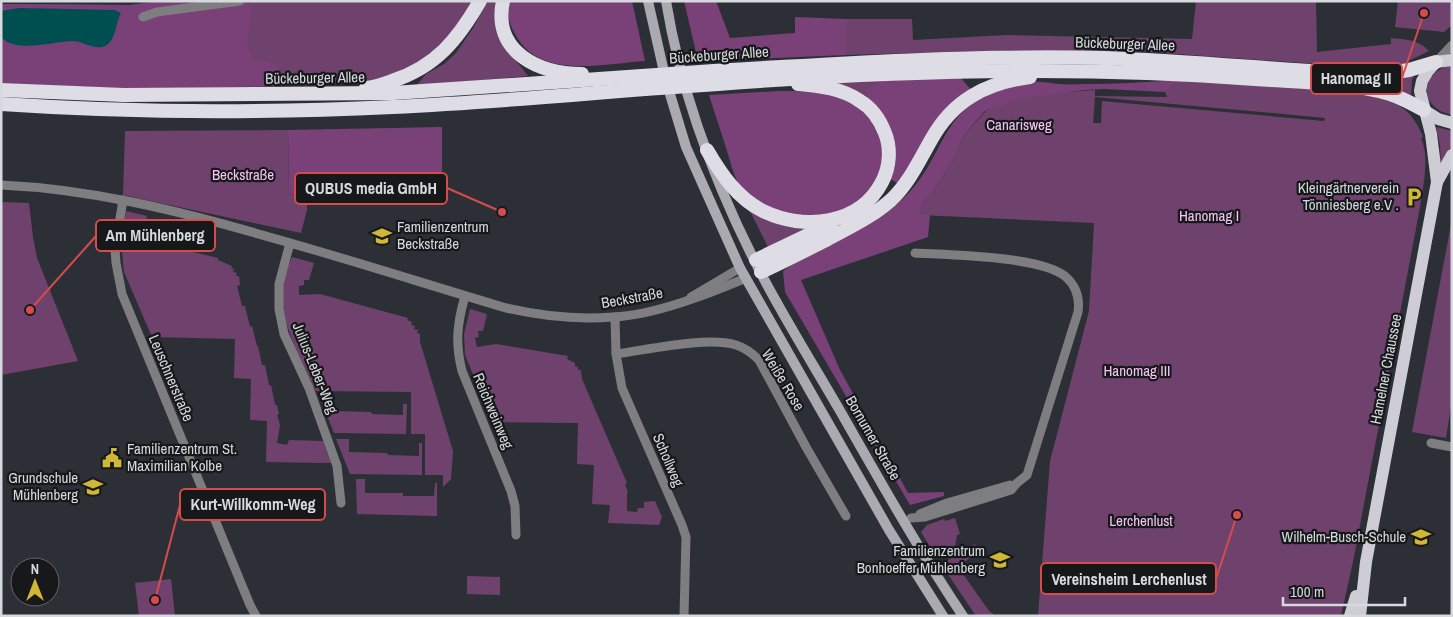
<svg xmlns="http://www.w3.org/2000/svg" width="1453" height="617" font-family="'Archivo Narrow',sans-serif">
<rect width="100%" height="100%" fill="#2c3036"/>
<g fill="#6f426d" fill-rule="evenodd">
<polygon points="161,1 473,1 452,34 414,67 380,79 321,85 139,89 1,83 1,4 130,5"/>
<polygon points="488,1 499,1 509,52 528,76 416,86 426,74 444,64 456,53 473,28"/>
<path d="M1196,1H1316L1317,52L1391,44V38C1405,39 1419,40 1429,51L1406,62V64L1375,68L1149,52L1012,50L846,55V19H912L913,40L1007,35L1192,39Z"/>
<polygon points="1398,1 1452,1 1452,25 1444,32 1395,27"/>
<path d="M1452,65V115C1418,108 1419,72 1452,65Z"/>
<polygon points="1415,73 1412,80 1411,95 1396,88 1363,81"/>
<polygon points="889,78 867,99 827,82"/>
<path d="M1197,79C1231,82 1265,85 1300,88C1332,91 1372,90 1401,107C1412,114 1418,125 1423,137L1421,138C1430,159 1423,185 1420,207L1354,557L1341,616H1038L1050,461L1089,311L1094,223L920,215L923,202L932,193L955,157L964,135L987,110L1025,95L1095,90V96L1167,97L1165,92L1179,80ZM1095,97L1294,115L1325,118L1324,121L1102,101L1101,123H1093Z"/>
<polygon points="1436,127 1452,131 1452,145 1441,166 1440,145"/>
<polygon points="288,130 289,193 307,200 307,210 301,233 123,195 125,131"/>
<polygon points="1,202 29,203 33,237 37,258 78,361 1,375"/>
<polygon points="747,205 813,227 769,249"/>
<polygon points="126,211 147,216 144,229 139,230 140,235 135,235 136,245 156,243 218,258 218,260 232,266 231,268 234,269 233,272 237,273 236,276 239,276 240,285 237,286 242,306 245,306 250,327 252,326 257,346 258,346 262,365 265,365 269,385 271,385 275,405 277,405 279,414 277,415 280,425 277,443 287,445 289,440 323,441 331,463 266,462 267,421 250,420 251,379 234,378 235,339 152,337 124,272 121,240"/>
<polygon points="1452,219 1452,400 1446,438 1412,432"/>
<path d="M292,257L314,263L309,280H304V285L299,286V295L320,294L408,318L407,320L412,322L411,325L415,326L414,329L418,330L417,333L420,334V342L453,451L451,479L443,487V475H425V434H411V392L316,391C300,356 276,318 284,279C286,271 289,264 292,257Z"/>
<polygon points="470,309 487,314 483,331 478,331 479,337 475,338 477,347 496,344 568,356 567,359 575,363 575,366 578,367 578,370 581,370 582,379 627,483 625,484 628,493 627,494 627,511 637,512 638,508 644,508 644,502 655,501 662,517 659,525 608,523 610,505 592,504 594,465 577,464 578,423 493,422 465,355 464,334"/>
<polygon points="321,400 333,400 333,411 371,412 372,414 403,415 403,404 407,404 406,434 334,433"/>
<polygon points="336,439 349,439 349,452 387,453 388,455 419,456 419,443 422,443 422,475 350,474"/>
<polygon points="356,479 365,479 365,493 403,493 403,496 434,496 435,483 437,483 437,516 357,514"/>
<polygon points="955,518 960,534 957,535 955,548 937,558 921,532 927,525 944,519 945,521"/>
<polygon points="975,544 977,552 958,567 989,611 996,616 976,616 941,564"/>
<polygon points="467,576 500,577 500,595 467,594"/>
<polygon points="171,579 175,616 139,616 135,583"/>
</g>
<g fill="#7a4179">
<polygon points="161,1 247,1 251,11 247,45 253,59 277,64 283,86 139,89 1,83 1,37 7,43 34,45 111,38 116,30 121,14 115,10 19,8 1,11 1,4 130,5"/>
<path d="M509,1H632L645,61C602,64 539,80 515,34C509,24 506,13 509,1Z"/>
<polygon points="684,1 716,1 730,38 795,33 795,17 846,19 846,55 698,61"/>
<path d="M959,76L972,91C955,101 939,113 929,130C919,147 914,173 897,183L889,178L892,169L867,99L866,90L889,78Z"/>
<path d="M1179,80L1165,92L1104,89L1085,90L1023,98L985,111L964,135L955,157L932,193L923,202L920,215H930L928,237L801,280L840,370L908,493L944,492V496L910,505L785,292L783,271C823,242 881,227 913,188C943,153 943,114 991,93C1001,89 1021,82 1031,82C1040,81 1049,83 1058,84C1068,85 1078,84 1088,84C1118,84 1148,82 1179,80Z"/>
<path d="M778,91C803,91 838,90 859,107C893,133 889,184 851,205C847,208 842,211 838,212C820,217 803,215 785,212C773,210 746,196 740,186C734,177 731,164 728,154C722,134 715,115 709,95Z"/>
<polygon points="442,127 442,193 307,200 289,193 288,130"/>
</g>
<path fill="#004f50" d="M19,8L115,10L121,13C115,23 117,37 107,45C96,52 83,41 73,41C54,41 16,54 1,37V11Z"/>
<g fill="none" stroke-linecap="round" stroke-linejoin="round">
<g stroke="#7e7e81" stroke-width="9">
<polyline points="143,17 157,12 240,1"/>
<polyline points="1436,62 1452,45"/>
<path d="M1,185C88,189 172,209 255,233C339,256 422,283 506,308C541,316 577,320 613,317C655,315 708,294 746,278"/>
<polyline points="123,200 115,249 116,263 122,294 250,605 256,616"/>
<polyline points="290,243 279,284 279,309 284,334 309,388 337,466 341,503"/>
<path d="M465,296C457,324 455,343 462,371L511,491L515,506L516,535"/>
<polyline points="691,297 740,268"/>
<polyline points="615,317 616,354 622,388 682,525 686,537 684,616"/>
<path d="M616,354C647,350 707,336 736,345C746,348 752,353 759,360L806,447L846,516"/>
<polyline points="1431,443 1452,447"/>
<polyline points="920,514 947,503 1010,485"/>
<path d="M911,518L925,517L1011,490L1017,483L1027,475L1078,312C1080,298 1077,287 1066,277C1042,256 949,255 915,253"/>
</g>
<g stroke="#abaab0" stroke-width="10">
<polyline points="648,1 666,81 686,147 740,268 889,530 943,616"/>
<path d="M666,1C682,99 719,194 765,281C788,324 814,366 839,409C879,479 918,549 963,616"/>
</g>
<g stroke="#ceccd4" stroke-width="12">
<polyline points="1424,110 1438,119 1452,123"/>
<polyline points="1437,182 1452,155"/>
<polyline points="1350,616 1356,596"/>
<polyline points="1360,616 1366,562 1437,182 1431,134 1420,91 1422,81 1428,71 1436,62 1452,60"/>
</g>
<g stroke="#dedce4" stroke-width="14">
<path d="M503,1C492,52 539,74 582,74"/>
<path d="M714,71C844,63 974,55 1104,58C1194,61 1285,71 1376,75L1409,70L1436,62"/>
<path d="M718,84C897,70 1075,65 1255,79C1296,82 1350,82 1390,94C1402,98 1413,104 1424,110"/>
<path d="M366,88C375,87 384,84 392,81C436,67 458,39 480,1"/>
<polyline points="1,90 124,95 393,93 642,76"/>
<path d="M1,104C132,113 263,113 393,107C477,103 562,96 645,89"/>
<path d="M707,150C721,174 737,198 763,211C804,231 860,225 882,182C890,167 891,148 885,133C880,120 872,108 860,101C842,88 819,86 798,84"/>
<polyline points="756,260 831,224"/>
<path d="M761,272C783,262 804,251 826,240C848,228 872,217 891,200C909,183 919,161 931,140C953,100 986,83 1030,77"/>
</g>
<g stroke="#dedce4" stroke-width="14">
<polyline points="642,76 714,71"/>
<polyline points="645,89 718,84"/>
</g>
</g>
<defs>
<symbol id="parking-bare" viewBox="-9 -9 18 18"><path d="M-3.5-5.5H1a3.5 3.5 0 0 1 0 7H-1V5.5H-3.5ZM-1-3.4V-.6H.8a1.4 1.4 0 0 0 0-2.8Z" fill="#d1b736" stroke="#16181a" stroke-width="2.5" paint-order="stroke"/></symbol>
<symbol id="school-bare" viewBox="-9 -9 18 18"><path d="M0-5L7-2L0 1L-7-2ZM-4 1L0 2.5L4 1V4Q0 6-4 4Z" fill="#d1b736" stroke="#16181a" stroke-width="2.5" paint-order="stroke"/></symbol>
<symbol id="civic-bare" viewBox="-9 -9 18 18"><path d="M-.6-6.5H3V-4.5H.6V-3L4-1V1h2V6H-6V1h2V-1L-.6-3ZM-1.2 2.5V6h2.4V2.5Z" fill="#d1b736" stroke="#16181a" stroke-width="2.5" paint-order="stroke"/></symbol>
</defs>
<g fill-rule="evenodd">
<use href="#parking-bare" x="1400" y="183" width="28" height="28"/>
<use href="#school-bare" x="368" y="222" width="28" height="28"/>
<use href="#civic-bare" x="98" y="444" width="28" height="28"/>
<use href="#school-bare" x="79" y="473" width="28" height="28"/>
<use href="#school-bare" x="1407" y="523" width="28" height="28"/>
<use href="#school-bare" x="986" y="546" width="28" height="28"/>
</g>
<g text-anchor="middle" stroke-width="4.5" stroke-linejoin="round" paint-order="stroke">
<g font-size="15" fill="#d6d9dd" stroke="#16181a">
<text transform="translate(1125 44) rotate(2)" y="5">Bückeburger Allee</text>
<text transform="translate(719 55) rotate(-4)" y="5">Bückeburger Allee</text>
<text transform="translate(315 78) rotate(-1)" y="5">Bückeburger Allee</text>
<text transform="translate(632 298) rotate(-10)" y="5">Beckstraße</text>
<text transform="translate(315 368) rotate(68)" y="5">Julius-Leber-Weg</text>
<text transform="translate(1386 369) rotate(-79)" y="5">Hamelner Chaussee</text>
<text transform="translate(171 378) rotate(67)" y="5">Leuschnerstraße</text>
<text transform="translate(783 380) rotate(59)" y="5">Weiße Rose</text>
<text transform="translate(493 411) rotate(67)" y="5">Reichweinweg</text>
<text transform="translate(873 438) rotate(60)" y="5">Bornumer Straße</text>
<text transform="translate(668 460) rotate(67)" y="5">Schollweg</text>
</g>
<g font-size="15" fill="#f6c4f4" stroke="#16181a">
<text x="1019" y="130">Canarisweg</text>
<text x="243" y="180">Beckstraße</text>
<text x="1209" y="221">Hanomag I</text>
<text x="1137" y="376">Hanomag III</text>
<text x="1141" y="526">Lerchenlust</text>
</g>
<g font-size="15" fill="#d6d9dd" stroke="#16181a" text-anchor="end">
<text x="1399" y="193">Kleingärtnerverein<tspan x="1399" dy="17">Tönniesberg e.V .</tspan></text>
<text x="397" y="232" text-anchor="start">Familienzentrum<tspan x="397" dy="17">Beckstraße</tspan></text>
<text x="127" y="454" text-anchor="start">Familienzentrum St.<tspan x="127" dy="17">Maximilian Kolbe</tspan></text>
<text x="78" y="483">Grundschule<tspan x="78" dy="17">Mühlenberg</tspan></text>
<text x="1406" y="542">Wilhelm-Busch-Schule</text>
<text x="985" y="556">Familienzentrum<tspan x="985" dy="17">Bonhoeffer Mühlenberg</tspan></text>
</g>
</g>
<path fill="none" stroke="#d64b4c" stroke-width="2" d="M1424 13L1402 78M502 212L447 188M30 310L96 236M155 600L180 505M1237 515L1216 579"/>
<g fill="#d64b4c" stroke="#16181a" stroke-width="2">
<circle cx="1424" cy="13" r="5"/>
<circle cx="502" cy="212" r="5"/>
<circle cx="30" cy="310" r="5"/>
<circle cx="155" cy="600" r="5"/>
<circle cx="1237" cy="515" r="5"/>
</g>
<g fill="#16181a" stroke="#d64b4c" stroke-width="2">
<rect x="1311" y="63" width="91" height="31" rx="5"/>
<rect x="295" y="173" width="152" height="31" rx="5"/>
<rect x="96" y="220" width="119" height="31" rx="5"/>
<rect x="180" y="489" width="145" height="31" rx="5"/>
<rect x="1041" y="563" width="175" height="31" rx="5"/>
</g>
<g font-size="16" text-anchor="middle" font-weight="bold" fill="#d6d9dd">
<text x="1356" y="84">Hanomag II</text>
<text x="371" y="194">QUBUS media GmbH</text>
<text x="155" y="241">Am Mühlenberg</text>
<text x="253" y="510">Kurt-Willkomm-Weg</text>
<text x="1129" y="585">Vereinsheim Lerchenlust</text>
</g>
<rect width="1453" height="617" fill="none" stroke="#d6d9dd" stroke-width="5"/>
<g transform="translate(35 582)"><circle r="24" fill="#16181a" stroke="#636568"/>
<path d="M0-4L9 19L0 12L-9 19Z" fill="#d1b736"/>
<text y="-8" font-size="14" font-weight="bold" text-anchor="middle" fill="#d6d9dd">N</text>
</g>
<path d="M1283 597v8h122v-8" fill="none" stroke="#d6d9dd" stroke-width="2.5"/>
<text x="1290" y="597" font-size="15" fill="#d6d9dd" stroke="#16181a" stroke-width="4" paint-order="stroke">100 m</text>
</svg>
